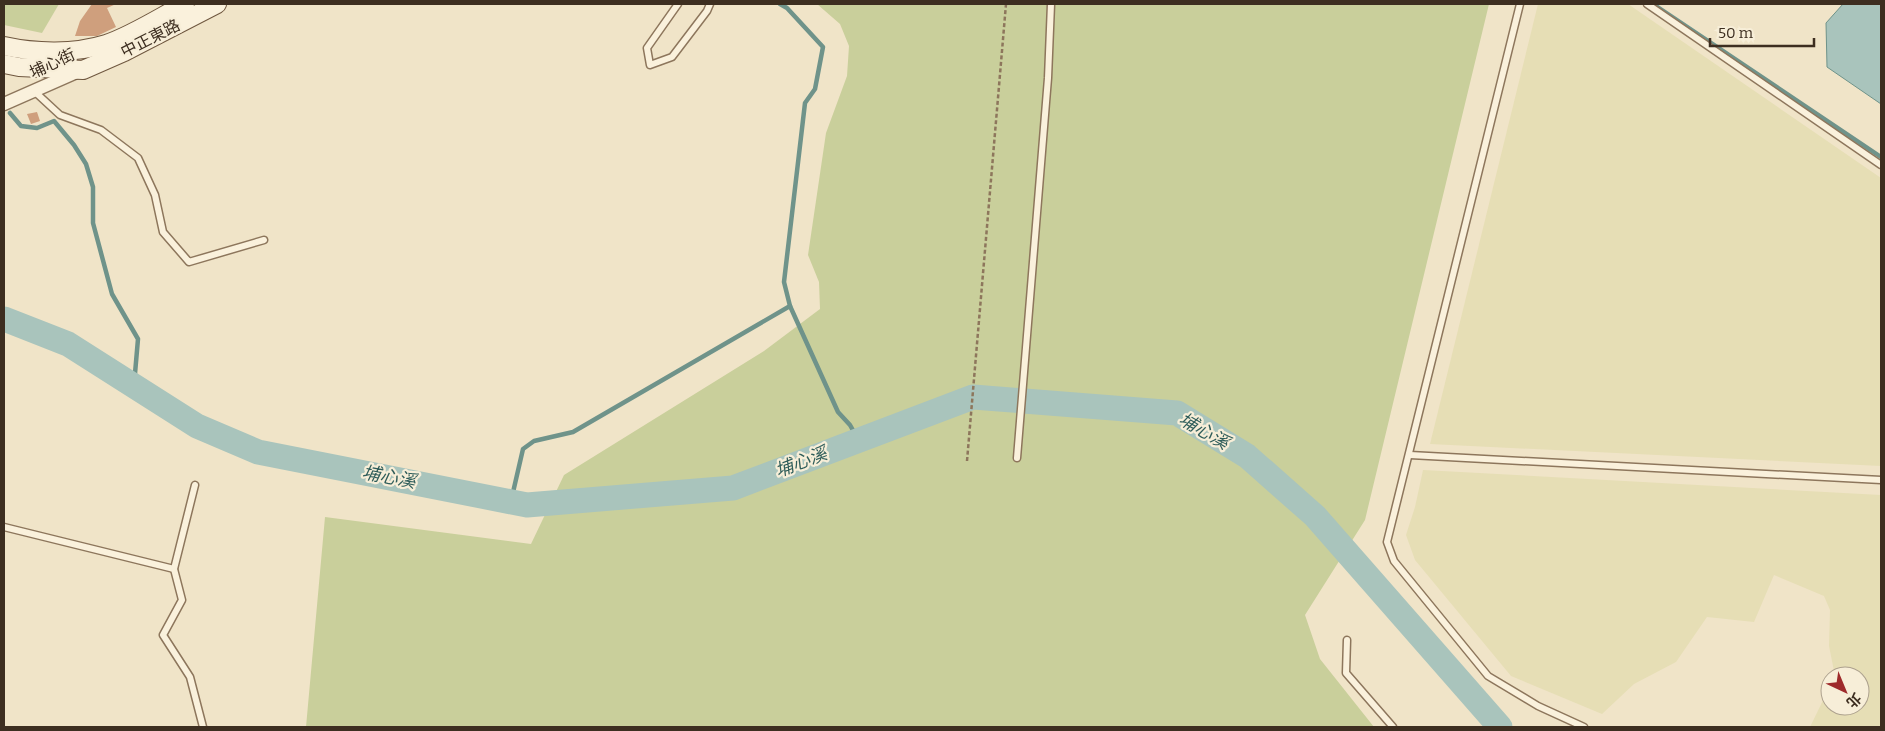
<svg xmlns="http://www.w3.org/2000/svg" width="1885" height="731" font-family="Bitter,'Noto Sans TC',serif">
<rect width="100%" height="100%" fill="#f0e4c8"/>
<g fill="#e6deb5">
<polygon points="1538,4 1628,4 1881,178 1881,466 1430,444"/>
<polygon points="1423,470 1881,495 1881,727 1810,727 1830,686 1830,706 1860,706 1860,676 1835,676 1829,646 1830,610 1824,596 1774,575 1754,622 1707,617 1676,662 1634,684 1602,714 1511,676 1415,560 1406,535 1415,507"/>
</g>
<g fill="#c9cf9b">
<polygon points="4,4 59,4 42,33 4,25"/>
<polygon points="817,4 1489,4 1365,520 1305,615 1320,659 1374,727 306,727 325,517 531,544 564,475 764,351 820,309 819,282 808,255 826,133 847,76 849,46 840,24"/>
</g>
<polygon fill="#a9c4bc" stroke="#6f938a" points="1843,4 1881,4 1881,104 1827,67 1826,23"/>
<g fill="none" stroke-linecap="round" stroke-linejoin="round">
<g stroke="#6f938a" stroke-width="4.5">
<polyline points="780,4 787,8 823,47 815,89 805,103 784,282 790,306 838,412 850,425 859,441"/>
<polyline points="1653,4 1881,157"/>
<polyline points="10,113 21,126 37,128 54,121 74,145 86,164 93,187 93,223 112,294 138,339 134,385"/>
<polyline points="511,501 523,449 534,441 573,432 790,306"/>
</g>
<polyline stroke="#a9c4bc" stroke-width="25" points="4,319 68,344 197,426 258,452 527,505 733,488 973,397 1177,413 1247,456 1315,516 1500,727"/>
</g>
<g fill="#cf9f7d">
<polygon points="92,4 116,4 107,8 116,27 97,36 75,36 80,21"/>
<polygon points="37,112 40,121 31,124 27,114"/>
</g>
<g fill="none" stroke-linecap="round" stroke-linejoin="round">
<defs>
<g id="lane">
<polyline points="678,4 647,48 650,65 672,57 707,11 710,4"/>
<polyline points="1520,4 1387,542 1394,561 1488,676 1538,706 1584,727"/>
<polyline points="1647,4 1881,165"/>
<polyline points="34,91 60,115 101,130 138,158 155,195 163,232 189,262 264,240"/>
<polyline points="1410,455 1881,480"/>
<polyline points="1017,458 1048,78 1051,4"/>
<polyline points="195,485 174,569 182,600 163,635 190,677 203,727"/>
<polyline points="4,527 174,569"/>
<polyline points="1347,640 1346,673 1393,727"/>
</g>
<polyline id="street" points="4,104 79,71"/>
<g id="secondary">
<path d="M4,46C36,53 74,54 106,44C131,36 162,16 185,4"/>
<polyline points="4,64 19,67 83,70 124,52 217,4"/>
</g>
</defs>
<use href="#lane" stroke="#8d765c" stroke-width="9"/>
<use href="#street" stroke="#8d765c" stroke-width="15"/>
<use href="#secondary" stroke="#6f573f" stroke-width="20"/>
<polyline stroke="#8d765c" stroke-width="2.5" stroke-dasharray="4 2.5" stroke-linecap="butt" points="967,461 1006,4"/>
<use href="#lane" stroke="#faf1dc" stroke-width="6"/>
<use href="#street" stroke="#faf1dc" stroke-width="12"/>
<use href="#secondary" stroke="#faf1dc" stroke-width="18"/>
</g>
<g text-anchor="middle" stroke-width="4.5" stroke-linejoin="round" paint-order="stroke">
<g font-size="16" fill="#3d2e20" stroke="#f7eed8">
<text transform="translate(150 38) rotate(-27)" y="6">中正東路</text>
<text transform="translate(52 63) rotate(-25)" y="6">埔心街</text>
</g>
<g font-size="18" font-style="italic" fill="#2f5d5a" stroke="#f7eed8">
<text transform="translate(1204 431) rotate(30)" y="6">埔心溪</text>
<text transform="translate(801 462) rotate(-21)" y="6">埔心溪</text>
<text transform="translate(389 477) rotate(11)" y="6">埔心溪</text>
</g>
</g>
<rect width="1885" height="731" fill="none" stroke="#3d2e20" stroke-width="10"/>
<g transform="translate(1845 691) rotate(136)"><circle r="24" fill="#f7eed8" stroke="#ada18e"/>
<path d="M0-4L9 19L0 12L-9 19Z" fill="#9e2a2b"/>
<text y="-8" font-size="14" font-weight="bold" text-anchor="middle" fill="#3d2e20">北</text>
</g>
<path d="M1710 38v8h104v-8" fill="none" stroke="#3d2e20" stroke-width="2.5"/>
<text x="1718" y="38" font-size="15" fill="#3d2e20" stroke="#f7eed8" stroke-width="4" paint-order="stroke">50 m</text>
</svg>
